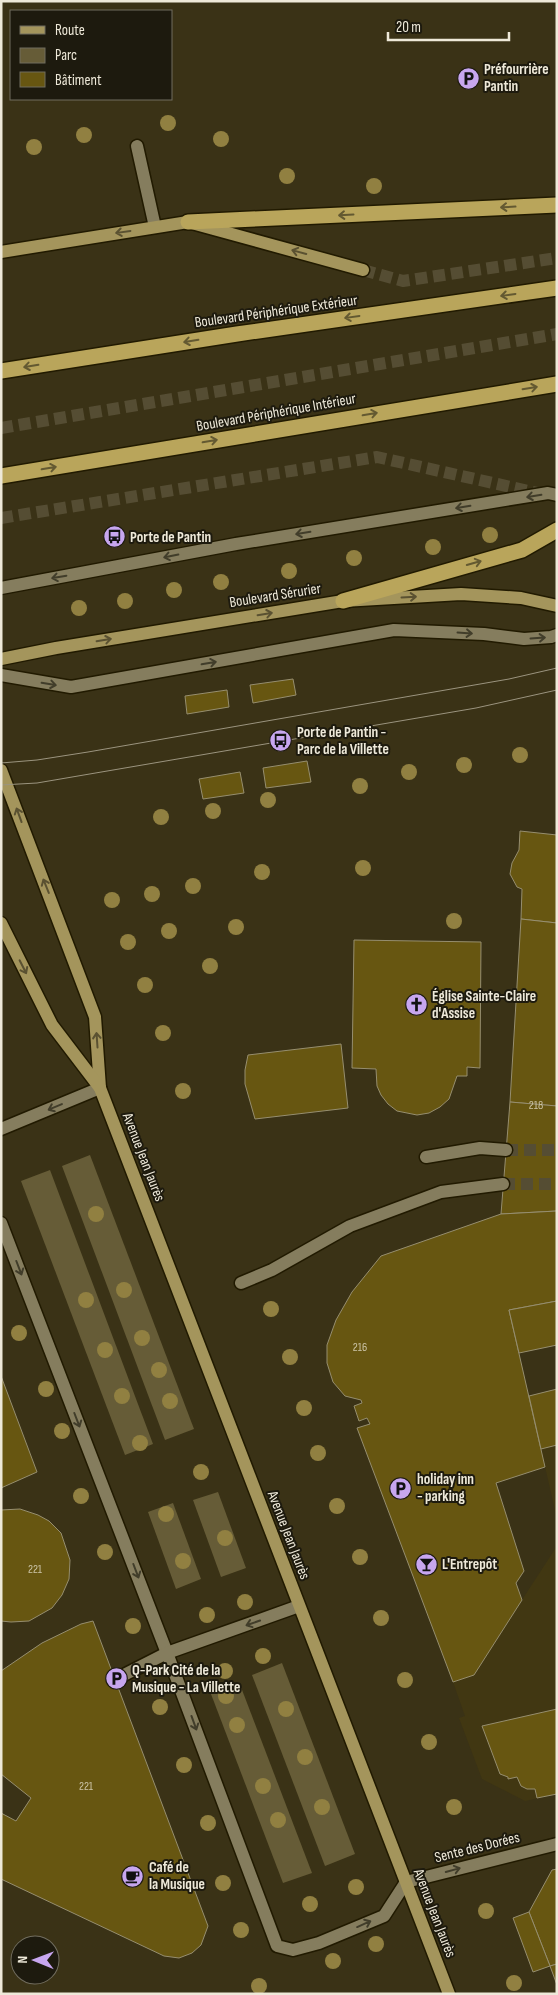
<svg xmlns="http://www.w3.org/2000/svg" width="558" height="1995" font-family="'Sofia Sans Condensed',sans-serif">
<rect width="100%" height="100%" fill="#3a3216"/>
<g fill="#413712">
<polygon points="557,1445 557,1519 541,1449"/>
<polygon points="557,1546 557,1794 525,1801 482,1779 459,1718 465,1716 453,1682 474,1674"/>
</g>
<g fill="#665c37">
<polygon points="90,1155 194,1429 165,1440 62,1166"/>
<polygon points="50,1170 153,1444 125,1455 21,1181"/>
<polygon points="218,1492 246,1568 221,1577 193,1500"/>
<polygon points="173,1503 201,1579 176,1589 148,1512"/>
<polygon points="282,1663 355,1854 325,1866 252,1675"/>
<polygon points="239,1682 312,1873 283,1883 211,1694"/>
</g>
<g fill="#675611" stroke="#968e6f">
<polygon points="293,679 296,695 253,703 250,685"/>
<polygon points="227,690 229,707 187,714 185,696"/>
<polygon points="307,761 311,782 266,788 263,768"/>
<polygon points="240,772 244,793 203,799 199,779"/>
<polygon points="520,831 557,835 557,923 521,919 522,889 517,887 510,874 512,863 519,850"/>
<polygon points="521,919 557,923 557,1106 510,1102"/>
<polygon points="354,940 481,942 480,1068 467,1067 467,1076 457,1076 449,1099 440,1107 429,1113 417,1115 397,1111 388,1104 381,1095 377,1086 376,1069 352,1068"/>
<polygon points="341,1044 348,1108 255,1119 245,1084 245,1070 248,1055"/>
<polygon points="510,1102 557,1106 557,1211 501,1214"/>
<polygon points="557,1211 557,1301 509,1310 545,1467 496,1483 524,1571 516,1583 522,1600 474,1675 453,1682 357,1428 370,1424 367,1418 359,1421 354,1406 362,1403 361,1400 345,1396 333,1382 327,1363 327,1345 336,1320 352,1292 381,1256 501,1214"/>
<polygon points="557,1301 557,1345 519,1353 509,1310"/>
<polygon points="1,1376 37,1472 1,1488"/>
<polygon points="557,1389 557,1445 541,1449 529,1396"/>
<polygon points="20,1509 38,1515 49,1521 61,1533 70,1560 69,1579 62,1595 52,1608 29,1621 11,1622 1,1621 1,1510"/>
<polygon points="93,1621 208,1926 201,1945 192,1953 179,1958 164,1956 1,1879 1,1813 16,1821 31,1798 1,1774 1,1671 42,1643 81,1624"/>
<polygon points="557,1709 557,1794 537,1798 535,1789 527,1789 521,1786 517,1777 508,1779 508,1777 500,1774 482,1726"/>
<polygon points="557,1869 557,1964 550,1966 529,1912 552,1870"/>
<polygon points="529,1912 550,1966 533,1972 513,1918"/>
<polygon points="557,1964 557,1985 550,1966"/>
</g>
<g fill="none" stroke-linecap="round" stroke-linejoin="round">
<g stroke="#554d33" stroke-width="12" stroke-dasharray="12 6" stroke-linecap="butt">
<polyline points="506,1150 557,1150"/>
<polyline points="503,1184 557,1184"/>
</g>
<g stroke="#554d33" stroke-width="12" stroke-dasharray="12 6" stroke-linecap="butt">
<polyline points="363,270 403,281 557,258"/>
<polyline points="1,428 557,334"/>
<polyline points="1,518 377,457 542,494"/>
</g>
<defs>
<g id="lane">
<polyline points="137,146 155,227"/>
<polyline points="1,588 236,544 548,493 557,495"/>
<polyline points="1,675 71,687 394,630 484,634 524,639 551,637 557,635"/>
<polyline points="1,1129 100,1088"/>
<polyline points="1,1223 167,1653 277,1946 293,1950 319,1943 384,1916 406,1882"/>
<polyline points="116,1679 167,1653 299,1606"/>
</g>
<g id="street">
<polyline points="426,1157 480,1148 506,1150"/>
<polyline points="241,1283 272,1270 350,1226 441,1192 503,1184"/>
<polyline points="406,1882 557,1844"/>
</g>
<g id="primary">
<polyline points="1,252 188,222 363,270"/>
<polyline points="1,659 56,648 343,601 461,594 521,598 557,606"/>
<polyline points="1,770 95,1017 100,1088"/>
<polyline points="1,923 52,1025 100,1088 449,1994"/>
</g>
<g id="highway">
<polyline points="188,222 557,205"/>
<polyline points="1,371 237,334 557,288"/>
<polyline points="1,476 557,384"/>
<polyline points="343,601 522,550 557,530"/>
</g>
</defs>
<use href="#lane" stroke="#211a00" stroke-width="15"/>
<use href="#street" stroke="#211a00" stroke-width="15"/>
<use href="#primary" stroke="#211a00" stroke-width="15"/>
<use href="#highway" stroke="#211a00" stroke-width="18"/>
<use href="#lane" stroke="#857d5e" stroke-width="12"/>
<use href="#street" stroke="#857d5e" stroke-width="12"/>
<use href="#primary" stroke="#a4955c" stroke-width="12"/>
<use href="#highway" stroke="#b9a55b" stroke-width="15"/>
<g stroke="#9b947f" stroke-width="1">
<polyline points="1,763 37,760 88,752 509,679 557,668"/>
<polyline points="1,785 37,783 476,708 557,690"/>
</g>
</g>
<g fill="#918041">
<circle cx="168" cy="123" r="8"/>
<circle cx="84" cy="135" r="8"/>
<circle cx="221" cy="139" r="8"/>
<circle cx="34" cy="147" r="8"/>
<circle cx="287" cy="176" r="8"/>
<circle cx="374" cy="186" r="8"/>
<circle cx="490" cy="535" r="8"/>
<circle cx="433" cy="547" r="8"/>
<circle cx="354" cy="558" r="8"/>
<circle cx="289" cy="571" r="8"/>
<circle cx="221" cy="582" r="8"/>
<circle cx="174" cy="590" r="8"/>
<circle cx="125" cy="601" r="8"/>
<circle cx="79" cy="608" r="8"/>
<circle cx="520" cy="755" r="8"/>
<circle cx="464" cy="765" r="8"/>
<circle cx="409" cy="772" r="8"/>
<circle cx="360" cy="786" r="8"/>
<circle cx="268" cy="800" r="8"/>
<circle cx="213" cy="811" r="8"/>
<circle cx="161" cy="817" r="8"/>
<circle cx="363" cy="868" r="8"/>
<circle cx="262" cy="872" r="8"/>
<circle cx="193" cy="886" r="8"/>
<circle cx="152" cy="894" r="8"/>
<circle cx="112" cy="900" r="8"/>
<circle cx="454" cy="921" r="8"/>
<circle cx="236" cy="927" r="8"/>
<circle cx="169" cy="931" r="8"/>
<circle cx="128" cy="942" r="8"/>
<circle cx="210" cy="966" r="8"/>
<circle cx="145" cy="985" r="8"/>
<circle cx="163" cy="1033" r="8"/>
<circle cx="183" cy="1091" r="8"/>
<circle cx="96" cy="1214" r="8"/>
<circle cx="124" cy="1290" r="8"/>
<circle cx="86" cy="1300" r="8"/>
<circle cx="271" cy="1309" r="8"/>
<circle cx="19" cy="1333" r="8"/>
<circle cx="142" cy="1338" r="8"/>
<circle cx="105" cy="1350" r="8"/>
<circle cx="290" cy="1357" r="8"/>
<circle cx="159" cy="1370" r="8"/>
<circle cx="46" cy="1389" r="8"/>
<circle cx="122" cy="1396" r="8"/>
<circle cx="170" cy="1401" r="8"/>
<circle cx="304" cy="1408" r="8"/>
<circle cx="62" cy="1431" r="8"/>
<circle cx="140" cy="1443" r="8"/>
<circle cx="318" cy="1453" r="8"/>
<circle cx="201" cy="1472" r="8"/>
<circle cx="81" cy="1496" r="8"/>
<circle cx="337" cy="1506" r="8"/>
<circle cx="166" cy="1514" r="8"/>
<circle cx="225" cy="1538" r="8"/>
<circle cx="105" cy="1552" r="8"/>
<circle cx="360" cy="1557" r="8"/>
<circle cx="183" cy="1561" r="8"/>
<circle cx="245" cy="1602" r="8"/>
<circle cx="207" cy="1615" r="8"/>
<circle cx="381" cy="1618" r="8"/>
<circle cx="133" cy="1626" r="8"/>
<circle cx="263" cy="1656" r="8"/>
<circle cx="225" cy="1671" r="8"/>
<circle cx="405" cy="1680" r="8"/>
<circle cx="226" cy="1696" r="8"/>
<circle cx="160" cy="1707" r="8"/>
<circle cx="286" cy="1709" r="8"/>
<circle cx="237" cy="1725" r="8"/>
<circle cx="429" cy="1742" r="8"/>
<circle cx="305" cy="1757" r="8"/>
<circle cx="184" cy="1765" r="8"/>
<circle cx="263" cy="1786" r="8"/>
<circle cx="322" cy="1807" r="8"/>
<circle cx="454" cy="1807" r="8"/>
<circle cx="278" cy="1820" r="8"/>
<circle cx="208" cy="1823" r="8"/>
<circle cx="223" cy="1883" r="8"/>
<circle cx="356" cy="1887" r="8"/>
<circle cx="310" cy="1904" r="8"/>
<circle cx="486" cy="1911" r="8"/>
<circle cx="241" cy="1930" r="8"/>
<circle cx="376" cy="1944" r="8"/>
<circle cx="333" cy="1961" r="8"/>
<circle cx="514" cy="1983" r="8"/>
<circle cx="259" cy="1986" r="8"/>
</g>
<defs><path id="oneway-shaft" d="M-6 0H5M1.5-3L5.5 0L1.5 3" fill="none" stroke-width="1.6" stroke-linecap="round" stroke-linejoin="round" transform="scale(1.25)"/></defs>
<g stroke="#635931">
<use href="#oneway-shaft" transform="translate(508 207) rotate(177)"/>
<use href="#oneway-shaft" transform="translate(346 215) rotate(177)"/>
<use href="#oneway-shaft" transform="translate(508 295) rotate(172)"/>
<use href="#oneway-shaft" transform="translate(352 317) rotate(172)"/>
<use href="#oneway-shaft" transform="translate(191 341) rotate(171)"/>
<use href="#oneway-shaft" transform="translate(31 366) rotate(171)"/>
<use href="#oneway-shaft" transform="translate(530 388) rotate(-9)"/>
<use href="#oneway-shaft" transform="translate(370 414) rotate(-10)"/>
<use href="#oneway-shaft" transform="translate(210 441) rotate(-10)"/>
<use href="#oneway-shaft" transform="translate(49 468) rotate(-10)"/>
<use href="#oneway-shaft" transform="translate(474 563) rotate(-16)"/>
</g>
<g stroke="#5a5131">
<use href="#oneway-shaft" transform="translate(123 232) rotate(172)"/>
<use href="#oneway-shaft" transform="translate(299 252) rotate(-165)"/>
<use href="#oneway-shaft" transform="translate(409 597) rotate(-3)"/>
<use href="#oneway-shaft" transform="translate(265 614) rotate(-9)"/>
<use href="#oneway-shaft" transform="translate(104 640) rotate(-9)"/>
<use href="#oneway-shaft" transform="translate(19 815) rotate(-110)"/>
<use href="#oneway-shaft" transform="translate(46 886) rotate(-112)"/>
<use href="#oneway-shaft" transform="translate(23 967) rotate(63)"/>
<use href="#oneway-shaft" transform="translate(97 1040) rotate(-94)"/>
</g>
<g stroke="#413d2a">
<use href="#oneway-shaft" transform="translate(534 496) rotate(171)"/>
<use href="#oneway-shaft" transform="translate(463 507) rotate(171)"/>
<use href="#oneway-shaft" transform="translate(303 533) rotate(171)"/>
<use href="#oneway-shaft" transform="translate(171 556) rotate(169)"/>
<use href="#oneway-shaft" transform="translate(59 577) rotate(170)"/>
<use href="#oneway-shaft" transform="translate(465 633) rotate(4)"/>
<use href="#oneway-shaft" transform="translate(538 638) rotate(-4)"/>
<use href="#oneway-shaft" transform="translate(209 663) rotate(-10)"/>
<use href="#oneway-shaft" transform="translate(49 684) rotate(9)"/>
<use href="#oneway-shaft" transform="translate(55 1107) rotate(157)"/>
<use href="#oneway-shaft" transform="translate(19 1268) rotate(69)"/>
<use href="#oneway-shaft" transform="translate(77 1420) rotate(69)"/>
<use href="#oneway-shaft" transform="translate(136 1571) rotate(69)"/>
<use href="#oneway-shaft" transform="translate(253 1623) rotate(161)"/>
<use href="#oneway-shaft" transform="translate(194 1723) rotate(70)"/>
<use href="#oneway-shaft" transform="translate(453 1870) rotate(-15)"/>
<use href="#oneway-shaft" transform="translate(364 1924) rotate(-24)"/>
</g>
<defs>
<symbol id="parking-disc" viewBox="-11 -11 22 22"><circle r="9.5" fill="#c7a6ef" stroke="#1d1a0e"/><path d="M-3.5-5.5H1a3.5 3.5 0 0 1 0 7H-1V5.5H-3.5ZM-1-3.4V-.6H.8a1.4 1.4 0 0 0 0-2.8Z" fill="#111"/></symbol>
<symbol id="bus-disc" viewBox="-11 -11 22 22"><circle r="9.5" fill="#c7a6ef" stroke="#1d1a0e"/><path d="M-5-6H5V4H4V6H2V4H-2V6H-4V4H-5ZM-3.5-4V0h7V-4ZM-3.5 1.2v1.5H-2V1.2ZM2 1.2v1.5H3.5V1.2Z" fill="#111"/></symbol>
<symbol id="church-disc" viewBox="-11 -11 22 22"><circle r="9.5" fill="#c7a6ef" stroke="#1d1a0e"/><path d="M-1.2-6h2.4v3.5h3.3v2.4h-3.3V6h-2.4V-.1h-3.3v-2.4h3.3Z" fill="#111"/></symbol>
<symbol id="bar-disc" viewBox="-11 -11 22 22"><circle r="9.5" fill="#c7a6ef" stroke="#1d1a0e"/><path d="M-6-5H6L.8 .8V4.5H3.5V6h-7V4.5H-.8V.8Z" fill="#111"/></symbol>
<symbol id="cafe-disc" viewBox="-11 -11 22 22"><circle r="9.5" fill="#c7a6ef" stroke="#1d1a0e"/><path d="M-5.5-4.5H6V0H3Q3 3.5 0 3.5H-2.5Q-5.5 3.5-5.5 0ZM3-3.2v2h1.7v-2ZM-6 4.5H4V6H-6Z" fill="#111"/></symbol>
</defs>
<g fill-rule="evenodd">
<use href="#parking-disc" x="456" y="66" width="25" height="25"/>
<use href="#bus-disc" x="102" y="524" width="25" height="25"/>
<use href="#bus-disc" x="268" y="728" width="25" height="25"/>
<use href="#church-disc" x="404" y="992" width="25" height="25"/>
<use href="#parking-disc" x="388" y="1476" width="25" height="25"/>
<use href="#bar-disc" x="414" y="1552" width="25" height="25"/>
<use href="#parking-disc" x="104" y="1666" width="25" height="25"/>
<use href="#cafe-disc" x="120" y="1864" width="25" height="25"/>
</g>
<g text-anchor="middle" stroke-width="4" stroke-linejoin="round" paint-order="stroke">
<g font-size="12" fill="#ccc4a7">
<text x="536" y="1109">218</text>
<text x="360" y="1351">216</text>
<text x="35" y="1573">221</text>
<text x="86" y="1790">221</text>
</g>
<g font-size="15" font-weight="bold" fill="#eee9d9" stroke="#1d1a0e" text-anchor="start">
<text x="484" y="74">Préfourrière<tspan x="484" dy="17">Pantin</tspan></text>
<text x="130" y="542">Porte de Pantin</text>
<text x="297" y="737">Porte de Pantin -<tspan x="297" dy="17">Parc de la Villette</tspan></text>
<text x="432" y="1001">Église Sainte-Claire<tspan x="432" dy="17">d'Assise</tspan></text>
<text x="417" y="1484">holiday inn<tspan x="417" dy="17">- parking</tspan></text>
<text x="442" y="1569">L'Entrepôt</text>
<text x="132" y="1675">Q-Park Cité de la<tspan x="132" dy="17">Musique - La Villette</tspan></text>
<text x="149" y="1872">Café de<tspan x="149" dy="17">la Musique</tspan></text>
</g>
<g font-size="15" fill="#eee9d9" stroke="#1d1a0e">
<text transform="translate(276 311) rotate(-8)" y="5">Boulevard Périphérique Extérieur</text>
<text transform="translate(276 412) rotate(-10)" y="5">Boulevard Périphérique Intérieur</text>
<text transform="translate(275 595) rotate(-9)" y="5">Boulevard Sérurier</text>
<text transform="translate(144 1157) rotate(69)" y="5">Avenue Jean Jaurès</text>
<text transform="translate(289 1535) rotate(69)" y="5">Avenue Jean Jaurès</text>
<text transform="translate(477 1847) rotate(-14)" y="5">Sente des Dorées</text>
<text transform="translate(435 1913) rotate(69)" y="5">Avenue Jean Jaurès</text>
</g>
</g>
<rect width="558" height="1995" fill="none" stroke="#eee9d9" stroke-width="5"/>
<rect x="10" y="10" width="162" height="90" fill="#1d1a0e" stroke="#716d5f"/>
<rect x="20" y="26" width="25" height="8" fill="#a4955c" stroke="#716d5f"/>
<text x="55" y="35" font-size="15" fill="#eee9d9">Route</text>
<rect x="20" y="48" width="25" height="15" fill="#665c37" stroke="#716d5f"/>
<text x="55" y="60" font-size="15" fill="#eee9d9">Parc</text>
<rect x="20" y="72" width="25" height="15" fill="#675611" stroke="#716d5f"/>
<text x="55" y="85" font-size="15" fill="#eee9d9">Bâtiment</text>
<g transform="translate(35 1960) rotate(271)"><circle r="24" fill="#1d1a0e" stroke="#716d5f"/>
<path d="M0-4L9 19L0 12L-9 19Z" fill="#c7a6ef"/>
<text y="-8" font-size="14" font-weight="bold" text-anchor="middle" fill="#eee9d9">N</text>
</g>
<path d="M388 32v8h121v-8" fill="none" stroke="#eee9d9" stroke-width="2.5"/>
<text x="396" y="32" font-size="15" fill="#eee9d9" stroke="#1d1a0e" stroke-width="4" paint-order="stroke">20 m</text>
</svg>
